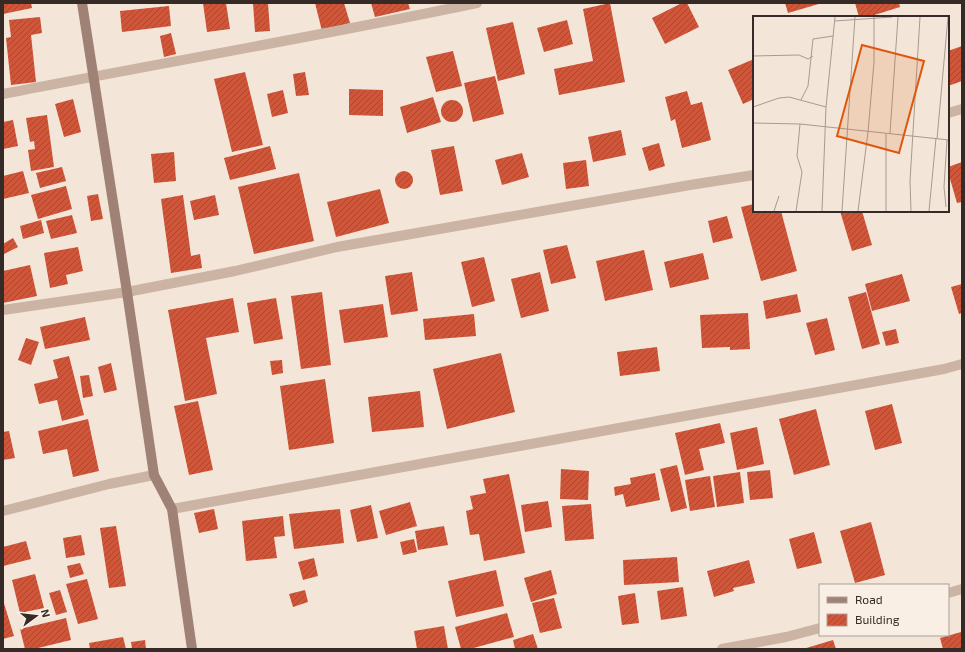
<svg xmlns="http://www.w3.org/2000/svg" width="965" height="652" font-family="'Exo 2',sans-serif">
<defs>
<pattern id="building-hatch" width="6" height="6" patternUnits="userSpaceOnUse"><rect width="6" height="6" fill="#ce573b"/><path d="M-1 1l2-2M0 6l6-6M5 7l2-2" fill="none" stroke="#a84831"/></pattern>
</defs>
<rect width="100%" height="100%" fill="#f3e5d8"/>
<g fill="url(#building-hatch)">
<polygon points="3,3 31,3 32,8 3,14"/>
<polygon points="203,3 226,3 230,29 207,32"/>
<polygon points="253,3 268,3 270,31 255,32"/>
<polygon points="315,3 344,3 350,23 322,31"/>
<polygon points="371,3 408,3 410,9 375,17"/>
<polygon points="610,3 625,82 559,95 554,69 593,61 583,9"/>
<polygon points="682,3 687,3 699,27 665,44 652,18"/>
<polygon points="785,3 822,3 788,13"/>
<polygon points="855,3 899,3 900,7 868,17 859,17"/>
<polygon points="169,6 171,26 122,32 120,11"/>
<polygon points="40,17 42,33 31,35 36,82 11,85 6,38 11,37 9,20"/>
<polygon points="567,20 573,44 544,52 537,28"/>
<polygon points="513,22 525,74 498,81 486,28"/>
<polygon points="171,33 176,54 164,57 160,36"/>
<polygon points="962,46 962,81 948,86 948,51"/>
<polygon points="453,51 462,86 436,92 426,57"/>
<polygon points="754,59 754,99 743,104 728,70"/>
<polygon points="245,72 263,145 232,152 214,79"/>
<polygon points="305,72 309,95 296,96 293,74"/>
<polygon points="495,76 504,114 473,122 464,83"/>
<polygon points="349,89 383,90 383,116 349,115"/>
<polygon points="283,90 288,113 272,117 267,94"/>
<polygon points="687,91 691,105 702,102 711,140 682,148 675,119 671,121 665,97"/>
<polygon points="433,97 441,122 407,133 400,107"/>
<polygon points="73,99 81,132 64,137 55,104"/>
<circle cx="452" cy="111" r="11"/>
<polygon points="47,115 54,167 31,171 28,150 35,149 34,141 30,142 26,118"/>
<polygon points="13,120 18,146 3,149 3,122"/>
<polygon points="621,130 626,155 593,162 588,137"/>
<polygon points="659,143 665,166 649,171 642,148"/>
<polygon points="270,146 276,169 230,180 224,158"/>
<polygon points="454,146 463,191 440,195 431,150"/>
<polygon points="174,152 176,181 154,183 151,154"/>
<polygon points="522,153 529,177 502,185 495,160"/>
<polygon points="586,160 589,186 566,189 563,163"/>
<polygon points="962,162 962,202 957,203 948,172 948,167"/>
<polygon points="62,167 66,181 40,188 36,173"/>
<polygon points="23,171 29,193 3,199 3,176"/>
<circle cx="404" cy="180" r="9"/>
<polygon points="299,173 314,241 254,254 238,187"/>
<polygon points="66,186 72,209 38,219 31,195"/>
<polygon points="380,189 389,223 336,237 327,202"/>
<polygon points="98,194 103,219 91,221 87,196"/>
<polygon points="183,195 191,256 200,254 202,268 171,273 161,199"/>
<polygon points="215,195 219,215 194,220 190,201"/>
<polygon points="754,204 754,211 781,211 797,271 761,281 741,207"/>
<polygon points="840,211 862,211 872,245 852,251"/>
<polygon points="72,215 77,233 51,239 46,221"/>
<polygon points="727,216 733,238 713,243 708,221"/>
<polygon points="41,220 44,233 23,239 20,226"/>
<polygon points="13,238 18,247 4,254 3,251 3,244"/>
<polygon points="567,245 576,278 551,284 543,250"/>
<polygon points="78,247 83,271 66,275 68,284 50,288 44,253"/>
<polygon points="644,250 653,290 605,301 596,261"/>
<polygon points="703,253 709,279 670,288 664,262"/>
<polygon points="484,257 495,301 472,307 461,262"/>
<polygon points="30,265 37,296 3,303 3,271"/>
<polygon points="412,272 418,311 391,315 385,276"/>
<polygon points="540,272 549,311 521,318 511,279"/>
<polygon points="902,274 910,301 872,311 865,284"/>
<polygon points="962,284 962,313 959,314 951,287"/>
<polygon points="322,292 331,365 301,369 291,296"/>
<polygon points="866,292 880,344 862,349 848,297"/>
<polygon points="797,294 801,312 766,319 763,301"/>
<polygon points="233,298 239,332 206,338 217,394 185,401 168,310"/>
<polygon points="276,298 283,339 254,344 247,303"/>
<polygon points="383,304 388,337 344,343 339,310"/>
<polygon points="748,313 750,349 730,350 730,347 702,348 700,315"/>
<polygon points="474,314 476,336 425,340 423,319"/>
<polygon points="85,317 90,340 45,349 40,327"/>
<polygon points="827,318 835,350 815,355 806,323"/>
<polygon points="896,329 899,343 886,346 882,332"/>
<polygon points="26,338 39,342 31,365 18,360"/>
<polygon points="657,347 660,371 620,376 617,352"/>
<polygon points="501,353 515,412 447,429 433,369"/>
<polygon points="69,356 84,415 62,421 57,400 39,404 34,384 58,378 53,360"/>
<polygon points="282,360 283,373 272,375 270,361"/>
<polygon points="111,363 117,390 104,393 98,367"/>
<polygon points="89,375 93,396 83,398 80,376"/>
<polygon points="325,379 334,443 289,450 280,386"/>
<polygon points="420,391 424,427 372,432 368,397"/>
<polygon points="198,401 213,470 189,475 174,406"/>
<polygon points="892,404 902,443 875,450 865,411"/>
<polygon points="816,409 830,465 794,475 779,419"/>
<polygon points="88,419 99,471 73,477 67,449 43,454 38,431"/>
<polygon points="720,423 725,443 699,449 704,470 685,475 675,433"/>
<polygon points="757,427 764,464 737,470 730,433"/>
<polygon points="9,431 15,458 3,460 3,432"/>
<polygon points="677,465 687,508 671,512 660,469"/>
<polygon points="561,469 589,471 588,500 560,499"/>
<polygon points="770,470 773,498 750,500 747,472"/>
<polygon points="740,472 744,503 717,507 713,476"/>
<polygon points="655,473 660,500 626,507 623,494 615,496 614,487 631,484 630,478"/>
<polygon points="509,474 525,553 484,561 479,534 470,535 466,511 473,509 470,496 486,493 483,479"/>
<polygon points="710,476 715,507 690,511 685,480"/>
<polygon points="548,501 552,527 525,532 521,505"/>
<polygon points="410,502 417,526 386,535 379,511"/>
<polygon points="591,504 594,539 565,541 562,506"/>
<polygon points="371,505 378,538 357,542 350,510"/>
<polygon points="214,509 218,529 199,533 194,513"/>
<polygon points="340,509 344,543 294,549 289,514"/>
<polygon points="283,516 285,536 274,537 277,558 246,561 242,521"/>
<polygon points="871,522 885,575 855,583 840,531"/>
<polygon points="116,526 126,586 109,588 100,528"/>
<polygon points="444,526 448,545 418,550 415,531"/>
<polygon points="814,532 822,563 797,569 789,539"/>
<polygon points="81,535 85,555 66,558 63,538"/>
<polygon points="414,539 417,552 403,555 400,542"/>
<polygon points="26,541 31,559 3,566 3,547"/>
<polygon points="677,557 679,582 624,585 623,560"/>
<polygon points="314,558 318,576 303,580 298,562"/>
<polygon points="749,560 755,583 733,588 734,591 714,597 707,571"/>
<polygon points="80,563 84,574 70,578 67,566"/>
<polygon points="496,570 504,606 456,617 448,581"/>
<polygon points="551,570 557,594 531,602 524,578"/>
<polygon points="35,574 44,608 20,613 12,580"/>
<polygon points="87,579 98,619 78,624 66,584"/>
<polygon points="683,587 687,616 661,620 657,591"/>
<polygon points="60,590 67,612 56,615 49,593"/>
<polygon points="305,590 308,602 293,607 289,594"/>
<polygon points="635,593 639,623 622,625 618,596"/>
<polygon points="554,598 562,628 540,633 532,603"/>
<polygon points="3,600 14,636 3,639"/>
<polygon points="507,613 514,637 470,649 461,649 455,627"/>
<polygon points="66,618 71,640 34,649 25,649 20,629"/>
<polygon points="444,626 448,649 417,649 414,631"/>
<polygon points="961,632 962,649 943,649 940,638"/>
<polygon points="533,634 538,649 515,649 513,640"/>
<polygon points="123,637 126,649 90,649 89,643"/>
<polygon points="145,640 146,649 132,649 131,642"/>
<polygon points="833,640 836,649 803,649"/>
</g>
<g fill="none" stroke-linecap="round" stroke-linejoin="round">
<g stroke="#cbb4a3" stroke-width="10">
<path d="M3,94C161,63 319,36 477,3"/>
<polyline points="948,113 962,109"/>
<polyline points="3,310 127,292 235,271 337,247 690,185 754,175"/>
<polyline points="172,509 944,369 962,364"/>
<polyline points="3,511 109,484 154,475"/>
<polyline points="948,593 962,589"/>
<polyline points="722,649 786,637 820,628"/>
</g>
<polyline stroke="#9f8275" stroke-width="10" points="82,3 127,292 154,475 172,509 192,649"/>
</g>
<g transform="translate(753 16)">
<rect width="196" height="196" fill="#f3e5d8"/>
<path fill="none" stroke="#a79a91" stroke-width="1" d="M82,5L139,1M0,40L46,39L55,43L60,40M48,84L55,70L60,23L80,20M0,91L26,82L36,81L73,91M0,107L47,108L196,124M137,117L145,1M184,123L195,1M193,191L191,171L194,124M21,195L26,180M43,195L49,156L44,140L47,108M69,195L73,91L82,1M89,195L102,1M105,195L115,116L121,46V1M133,195V118M158,195L157,165L167,1M176,195L183,122"/>
<path fill="#df570d" fill-opacity="0.15" stroke="#df570d" stroke-width="2" d="M109,29L171,45L146,137L84,120Z"/>
<rect width="196" height="196" fill="none" stroke="#362a26" stroke-width="2"/>
</g>
<rect width="965" height="652" fill="none" stroke="#362a26" stroke-width="8"/>
<rect x="819" y="584" width="130" height="52" fill="#faefe4" stroke="#aca098"/>
<rect x="827" y="597" width="20" height="6" fill="#9f8275" stroke="#aca098"/>
<text x="855" y="604" font-size="12" fill="#362a26">Road</text>
<rect x="827" y="614" width="20" height="12" fill="url(#building-hatch)" stroke="#aca098"/>
<text x="855" y="624" font-size="12" fill="#362a26">Building</text>
<g transform="translate(36 616) rotate(75)" stroke="#faefe4" stroke-width="3" paint-order="stroke">
<path d="M0-3L7 15L0 10L-7 15Z" fill="#362a26"/>
<text y="-6" font-size="11" font-weight="bold" text-anchor="middle" fill="#362a26">N</text>
</g>
</svg>
